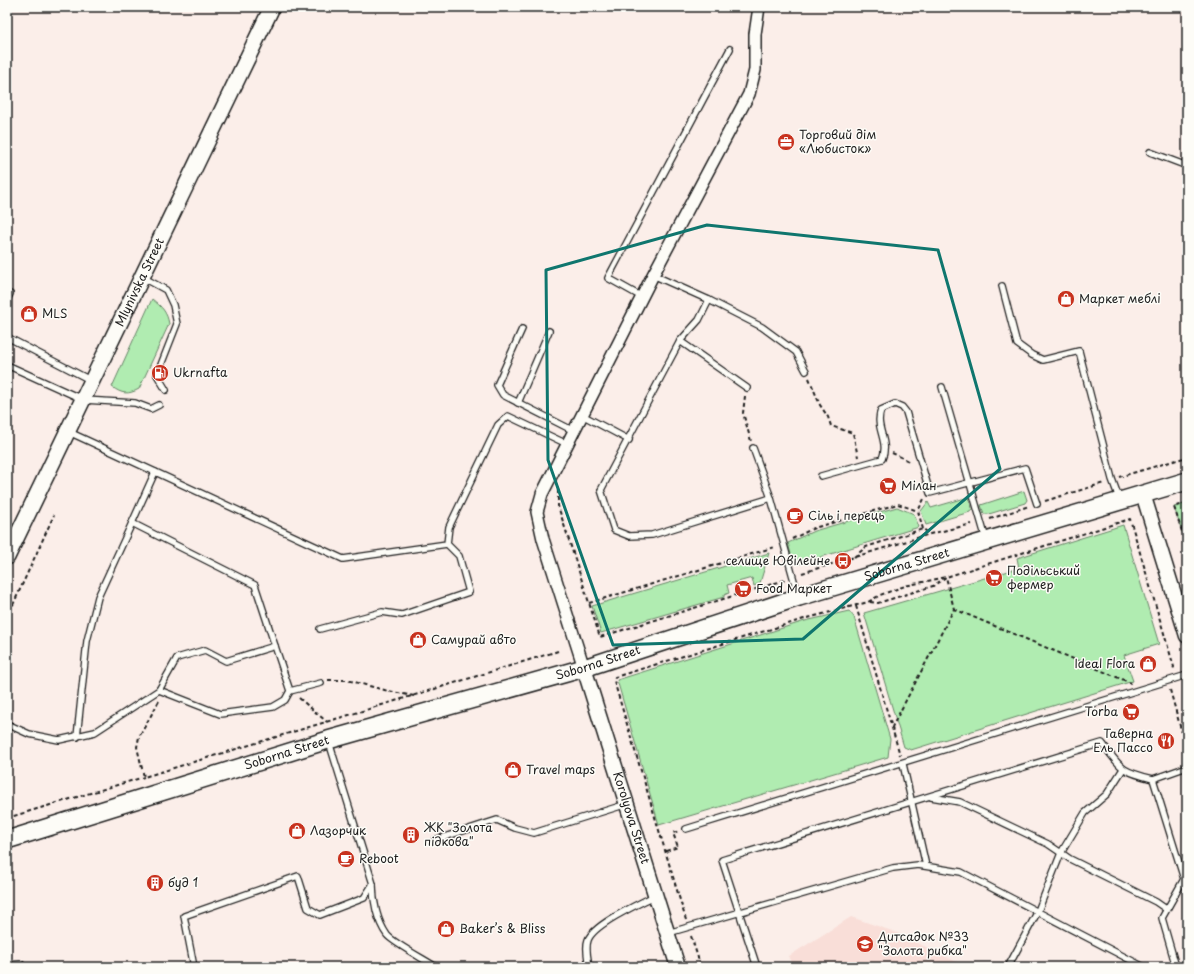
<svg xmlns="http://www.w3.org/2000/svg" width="1194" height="974" font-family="'Playpen Sans',sans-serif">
<rect width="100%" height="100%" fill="#fbeee9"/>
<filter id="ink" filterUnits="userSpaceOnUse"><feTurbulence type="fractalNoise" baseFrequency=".025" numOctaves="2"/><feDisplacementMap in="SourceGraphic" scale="8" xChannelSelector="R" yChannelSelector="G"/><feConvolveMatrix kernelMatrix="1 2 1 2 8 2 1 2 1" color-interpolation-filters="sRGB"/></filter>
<g filter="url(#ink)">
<polygon fill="#f9ded8" points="851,917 895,932 967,967 794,967 789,956"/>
<g fill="#b0ecb1" stroke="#668466">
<path d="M152,299C162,307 167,312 169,324L139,389C128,395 122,394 112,387Z"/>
<polygon points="1024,491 1027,500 1025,503 989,514 984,514 981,505"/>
<polygon points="969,497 972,508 970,512 926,525 921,511 928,502 931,508"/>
<polygon points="1187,503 1187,547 1174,507"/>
<polygon points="897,507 914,514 919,527 798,564 793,562 788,543 814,531"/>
<polygon points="1123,525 1159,644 1124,655 1133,681 911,750 904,747 864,613 1019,568 1017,558"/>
<polygon points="769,553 760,583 754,586 752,578 727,585 729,593 724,595 724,597 601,633 592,606"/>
<polygon points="849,611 854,617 890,739 888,757 659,825 617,680 805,621"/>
</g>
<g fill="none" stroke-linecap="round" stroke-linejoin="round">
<defs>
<g id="service">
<polyline points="1150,152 1187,166"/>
<polyline points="653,275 709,300 762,327 796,352 806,371"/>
<polyline points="144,278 166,290 173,305 177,324 157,375 166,390"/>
<polyline points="1002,286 1017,344 1032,355 1043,360 1079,351 1112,479 1119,498"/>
<polyline points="642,297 608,278 730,49"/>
<polyline points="7,300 10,294"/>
<polyline points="709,300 699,320 680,341 601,490 614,530 629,536 652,535 771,498"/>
<polyline points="522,329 497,385 503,395 574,431"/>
<polyline points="7,337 92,381"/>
<polyline points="680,341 747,388"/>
<polyline points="7,365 84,400 135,403 151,409 159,405"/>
<polyline points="942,387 986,539"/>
<polyline points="518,403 549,331"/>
<polyline points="582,415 629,440"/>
<polyline points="69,432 343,559 447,544 449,527 498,425 508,416 567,444"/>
<polyline points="753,448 771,498 798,595"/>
<path d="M821,476L882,459C890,441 874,428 881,410L895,404L902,407L906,412L930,493L1025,468L1037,504"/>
<polyline points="320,629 382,612 402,615 469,592 459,556 447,544"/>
<polyline points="159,690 220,714 273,707 285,700 290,691 275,646"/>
<polyline points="290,691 321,683"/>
<polyline points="7,724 29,734 59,740 95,732 159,690 177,658 205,650 226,661 275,646 255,585 132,523 155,472"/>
<polyline points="77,737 87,641 98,597 132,523"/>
<polyline points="903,764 926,866"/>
<polyline points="931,797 960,802 1048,844 1070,859 1156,902 1166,909"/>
<polyline points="686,829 1187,675"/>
<polyline points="435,840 497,820 515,828 534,833 627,804"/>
<path d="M373,885C373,901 377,921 387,935C392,942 427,961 436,967"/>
<polyline points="668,933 893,868 918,865 961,872 1144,967"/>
<polyline points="7,965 21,964"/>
<polyline points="194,967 184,916 298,876 308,908 320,915 364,898 373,884 329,742"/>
<path d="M589,967C588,958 585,948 588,940C594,924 639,904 654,896"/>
<path d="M757,967L722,860L1102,743C1122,769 1120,771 1153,779"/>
<polyline points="1008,967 1038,911 1061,853 1085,813 1107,794 1123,769"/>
<polyline points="1176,967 1162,918 1184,879 1153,779 1187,767"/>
</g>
<polyline id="minor" points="584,668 543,539 537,512 542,494 653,275 749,94 755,70 755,34 759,7"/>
<g id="tertiary">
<polyline points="1143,494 1187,636"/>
<path id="s1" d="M584,668L678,967"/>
</g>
<g id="secondary">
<path id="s2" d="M7,557C97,374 183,190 272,7"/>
</g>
<g id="primary">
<path id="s3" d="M7,840L328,740L584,668L799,597L1187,481"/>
</g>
</defs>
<use href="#service" stroke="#1c1c1c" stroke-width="8"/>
<use href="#minor" stroke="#1c1c1c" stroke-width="14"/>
<use href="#tertiary" stroke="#1c1c1c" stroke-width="17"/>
<use href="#secondary" stroke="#1c1c1c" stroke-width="18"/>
<use href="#primary" stroke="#1c1c1c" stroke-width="20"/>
<g stroke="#1c1c1c" stroke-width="2" stroke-dasharray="4 3" stroke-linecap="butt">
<polyline points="809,378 820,405 828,417 831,426 853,433 858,457"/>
<polyline points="745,396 743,413 751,441"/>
<polyline points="892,453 911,462"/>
<polyline points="1119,477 1187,457"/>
<polyline points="558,490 558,506 600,637 785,580"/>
<polyline points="1045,501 1104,483"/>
<polyline points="1187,503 1174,507 1187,547"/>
<polyline points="990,519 1029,506"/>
<polyline points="923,529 918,511 924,499"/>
<polyline points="1181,529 1187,527"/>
<polyline points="792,539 814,528 898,504 918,511"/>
<polyline points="854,557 866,547 923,529 930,534"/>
<polyline points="802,573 930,534 972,524"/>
<polyline points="870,602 878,603 933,586 946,577 954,609 892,727"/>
<polyline points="589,603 775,547"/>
<polyline points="856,606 900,755"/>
<polyline points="954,609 1131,683"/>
<polyline points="7,618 54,515"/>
<polyline points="328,680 347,680 388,691 414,696"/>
<polyline points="1170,690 1187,751"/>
<polyline points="299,698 327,722"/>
<path d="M159,701L139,737L137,747L144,777C282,735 420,694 558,651"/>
<polyline points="7,818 144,777"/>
<polyline points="666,851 678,847 673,833 679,831"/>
<polyline points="686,920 614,681 615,677 804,619 868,602 880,595 905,586 946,577 1130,519 1174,667 1172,671"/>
<polyline points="691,936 701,967"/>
</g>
<use href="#service" stroke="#fdfcf7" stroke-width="5.5"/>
<use href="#minor" stroke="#fdfcf7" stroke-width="11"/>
<use href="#tertiary" stroke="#fdfcf7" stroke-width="14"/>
<use href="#secondary" stroke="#fdfcf7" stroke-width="15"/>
<use href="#primary" stroke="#fdfcf7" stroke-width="17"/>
</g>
</g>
<path fill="none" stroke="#0f766e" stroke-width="3" stroke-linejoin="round" d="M707,225L938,250L1000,469L803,639L613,645L548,460L546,270Z"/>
<defs>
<symbol id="office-disc" viewBox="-11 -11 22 22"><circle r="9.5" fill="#c8321e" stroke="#fdfcf7"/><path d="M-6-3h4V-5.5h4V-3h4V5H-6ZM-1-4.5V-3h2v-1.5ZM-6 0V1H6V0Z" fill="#fff"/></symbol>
<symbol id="shop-disc" viewBox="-11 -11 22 22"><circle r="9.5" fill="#c8321e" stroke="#fdfcf7"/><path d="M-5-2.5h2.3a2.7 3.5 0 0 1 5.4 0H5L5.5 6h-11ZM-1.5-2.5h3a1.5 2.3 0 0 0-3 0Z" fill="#fff"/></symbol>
<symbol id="fuel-disc" viewBox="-11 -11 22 22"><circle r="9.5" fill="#c8321e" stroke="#fdfcf7"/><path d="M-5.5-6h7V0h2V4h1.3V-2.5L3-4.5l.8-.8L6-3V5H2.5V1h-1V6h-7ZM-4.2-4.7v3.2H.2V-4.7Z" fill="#fff"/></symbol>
<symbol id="supermarket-disc" viewBox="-11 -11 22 22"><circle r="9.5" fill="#c8321e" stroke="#fdfcf7"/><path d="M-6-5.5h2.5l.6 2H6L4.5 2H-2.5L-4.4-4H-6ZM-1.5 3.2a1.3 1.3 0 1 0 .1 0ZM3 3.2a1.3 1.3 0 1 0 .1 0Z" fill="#fff"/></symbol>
<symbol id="cafe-disc" viewBox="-11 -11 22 22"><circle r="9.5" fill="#c8321e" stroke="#fdfcf7"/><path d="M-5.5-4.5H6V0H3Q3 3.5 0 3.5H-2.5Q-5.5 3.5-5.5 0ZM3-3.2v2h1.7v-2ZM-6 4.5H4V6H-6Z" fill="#fff"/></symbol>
<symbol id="bus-disc" viewBox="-11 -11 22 22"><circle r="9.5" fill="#c8321e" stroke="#fdfcf7"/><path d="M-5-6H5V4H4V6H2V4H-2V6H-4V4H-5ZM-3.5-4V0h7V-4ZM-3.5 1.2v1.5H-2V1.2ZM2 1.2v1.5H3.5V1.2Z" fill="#fff"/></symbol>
<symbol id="restaurant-disc" viewBox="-11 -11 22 22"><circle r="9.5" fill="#c8321e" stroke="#fdfcf7"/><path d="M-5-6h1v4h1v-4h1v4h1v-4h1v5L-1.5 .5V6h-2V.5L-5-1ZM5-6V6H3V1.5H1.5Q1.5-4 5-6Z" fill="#fff"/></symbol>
<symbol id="building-disc" viewBox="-11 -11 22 22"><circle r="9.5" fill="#c8321e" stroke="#fdfcf7"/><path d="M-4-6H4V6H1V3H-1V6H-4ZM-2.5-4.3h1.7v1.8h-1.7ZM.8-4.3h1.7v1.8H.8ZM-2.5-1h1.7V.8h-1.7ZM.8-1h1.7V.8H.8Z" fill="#fff"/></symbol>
<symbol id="school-disc" viewBox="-11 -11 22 22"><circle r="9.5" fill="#c8321e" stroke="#fdfcf7"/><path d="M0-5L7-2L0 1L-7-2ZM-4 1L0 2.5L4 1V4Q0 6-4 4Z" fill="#fff"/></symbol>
</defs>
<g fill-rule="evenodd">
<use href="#office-disc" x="776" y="132" width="20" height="20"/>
<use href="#shop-disc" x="1056" y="289" width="20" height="20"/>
<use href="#shop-disc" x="19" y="304" width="20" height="20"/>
<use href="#fuel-disc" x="150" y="363" width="20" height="20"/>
<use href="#supermarket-disc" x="878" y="476" width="20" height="20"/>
<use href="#cafe-disc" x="785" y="506" width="20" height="20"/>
<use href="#bus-disc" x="833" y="551" width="20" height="20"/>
<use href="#supermarket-disc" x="984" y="568" width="20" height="20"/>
<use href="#supermarket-disc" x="733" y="579" width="20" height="20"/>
<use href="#shop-disc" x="408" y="630" width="20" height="20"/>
<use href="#shop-disc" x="1138" y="654" width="20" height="20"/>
<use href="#supermarket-disc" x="1121" y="702" width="20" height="20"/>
<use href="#restaurant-disc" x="1156" y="731" width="20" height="20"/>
<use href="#shop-disc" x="503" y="760" width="20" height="20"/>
<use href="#shop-disc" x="287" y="821" width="20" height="20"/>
<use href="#building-disc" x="401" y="825" width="20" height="20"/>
<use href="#cafe-disc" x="336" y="849" width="20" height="20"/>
<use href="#building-disc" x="145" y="873" width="20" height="20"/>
<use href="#shop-disc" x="436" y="919" width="20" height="20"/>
<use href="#school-disc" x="855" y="934" width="20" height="20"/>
</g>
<g text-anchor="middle" stroke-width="3" stroke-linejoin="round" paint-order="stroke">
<g font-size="12" fill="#1c1c1c" stroke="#fdfcf7" text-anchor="start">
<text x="799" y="139">Торговий дім<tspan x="799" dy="14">«Любисток»</tspan></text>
<text x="1079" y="303">Маркет меблі</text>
<text x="42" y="318">MLS</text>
<text x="173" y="377">Ukrnafta</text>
<text x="901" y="490">Мілан</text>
<text x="808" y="520">Сіль і перець</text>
<text x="830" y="565" text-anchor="end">селище Ювілейне</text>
<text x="1007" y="575">Подільський<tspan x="1007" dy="14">фермер</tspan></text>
<text x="756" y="593">Food Маркет</text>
<text x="431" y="644">Самурай авто</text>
<text x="1135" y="668" text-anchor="end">Ideal Flora</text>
<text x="1118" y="716" text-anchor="end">Torba</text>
<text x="1153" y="738" text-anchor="end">Таверна<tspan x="1153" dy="14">Ель Пассо</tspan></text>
<text x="526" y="774">Travel maps</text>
<text x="424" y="832">ЖК "Золота<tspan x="424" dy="14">підкова"</tspan></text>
<text x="310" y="835">Лазорчик</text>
<text x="359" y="863">Reboot</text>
<text x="168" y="887">буд 1</text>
<text x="459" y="933">Bakerʼs &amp; Bliss</text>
<text x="878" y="941">Дитсадок №33<tspan x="878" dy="14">"Золота рибка"</tspan></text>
</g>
<g font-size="12" fill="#1c1c1c" stroke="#fdfcf7">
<text dy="4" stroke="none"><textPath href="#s2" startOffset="305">Mlynivska Street</textPath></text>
<text dy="4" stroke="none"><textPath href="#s3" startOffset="941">Soborna Street</textPath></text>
<text dy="4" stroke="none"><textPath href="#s3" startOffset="617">Soborna Street</textPath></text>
<text dy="4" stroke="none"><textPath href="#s3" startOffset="293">Soborna Street</textPath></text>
<text dy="4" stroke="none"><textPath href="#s1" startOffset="157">Korolyova Street</textPath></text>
</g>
</g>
<rect width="1194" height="974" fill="none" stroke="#fdfcf7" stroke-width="24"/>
<rect x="12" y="12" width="1170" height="950" fill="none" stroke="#1c1c1c" stroke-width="1.5" filter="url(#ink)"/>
</svg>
